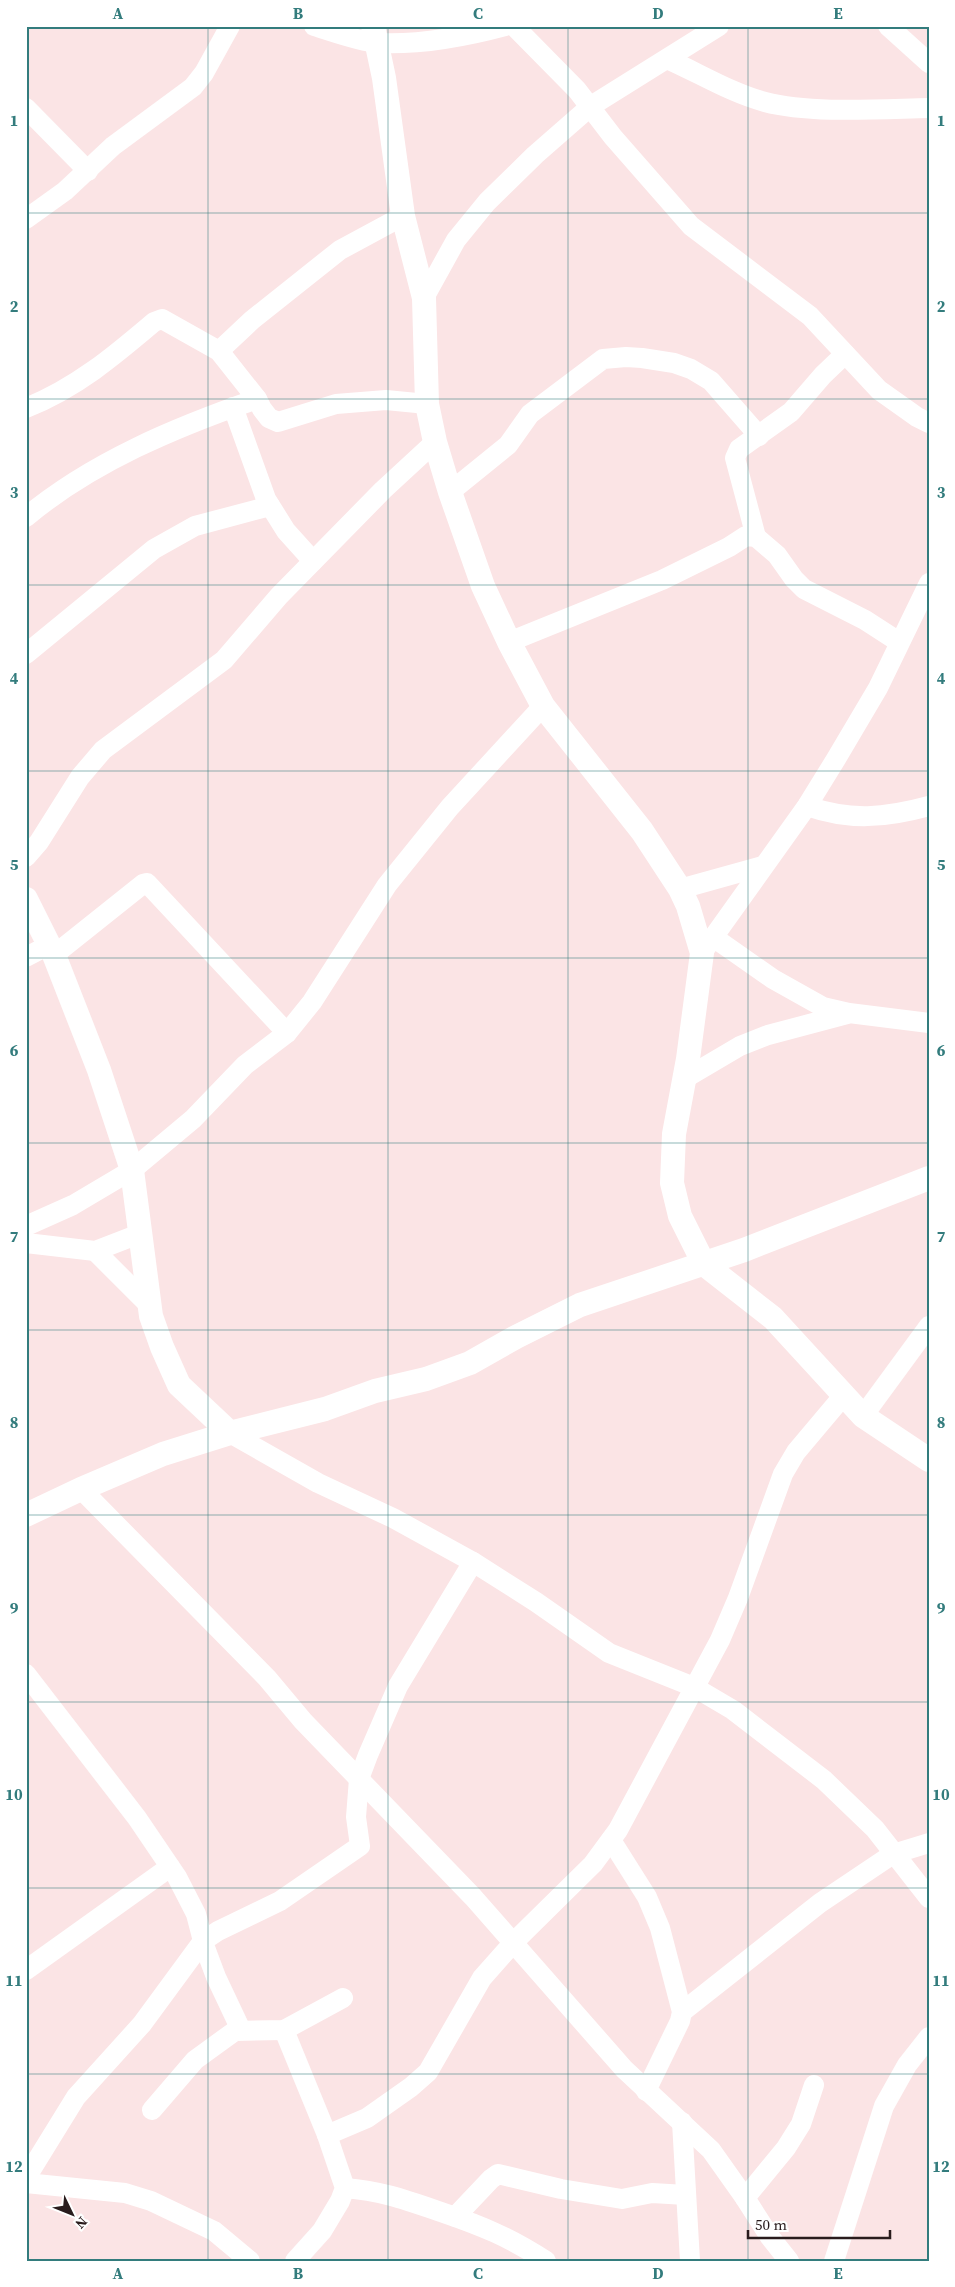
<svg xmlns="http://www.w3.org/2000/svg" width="955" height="2287" font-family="'Source Serif 4',serif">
<rect width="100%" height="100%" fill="#fbe4e5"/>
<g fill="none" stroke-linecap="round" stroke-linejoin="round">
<g stroke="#fff" stroke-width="20">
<path d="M314,26C334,32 357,41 378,43C420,45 464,37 505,26"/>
<polyline points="514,26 577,90 613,137 691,226 810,316 879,390 917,417 929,423"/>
<polyline points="888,26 929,63"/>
<path d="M667,59C699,73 731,93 765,102C810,114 881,109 929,108"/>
<polyline points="26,108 88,171"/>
<polyline points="26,219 65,191 113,146 193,87 204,73 230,26"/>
<polyline points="424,298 456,240 487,202 535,155 591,106 719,26"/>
<polyline points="219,351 252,320 340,250 403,216"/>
<polyline points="233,407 266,499 286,531 313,561"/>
<path d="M26,408C76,388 114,356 154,322L162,319L219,351L257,399L262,409L269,418L278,422L336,404L386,400L427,404"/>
<polyline points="450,492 508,445 530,414 603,359 626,357 642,358 674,363 691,369 711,381 759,436"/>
<path d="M26,517C92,462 176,427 257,399"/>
<polyline points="756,537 735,458 739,449 791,412 823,375 845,354"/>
<polyline points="509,642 662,580 729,547 746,536 756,537 777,555 794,579 804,589 865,620 899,642"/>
<polyline points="26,654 154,549 195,526 270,506"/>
<path d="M807,806C850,821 885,818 929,806"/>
<polyline points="26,857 39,842 80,777 103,750 224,660 279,596 383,490 435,442"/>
<polyline points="680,889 763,866"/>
<polyline points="713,937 773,979 823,1007 849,1013 929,1023"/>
<polyline points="702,953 807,806 836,759 878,688 929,583"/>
<polyline points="54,955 143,884 147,883 287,1033"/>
<polyline points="26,957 49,945"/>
<polyline points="684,1079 740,1046 768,1035 847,1014"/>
<polyline points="26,1226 73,1205 132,1170 193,1119 245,1065 287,1033 312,1002 387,885 450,807 543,706"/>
<polyline points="26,1243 95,1251 139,1234"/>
<polyline points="95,1251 149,1305"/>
<polyline points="863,1416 929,1326"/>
<polyline points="230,1433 318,1483 393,1518 473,1562 536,1602 609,1653 694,1687 733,1710 824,1780 875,1829 929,1898"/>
<polyline points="81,1489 267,1678 303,1721 473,1897 624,2069 711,2150 745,2198 770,2237 789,2261"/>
<polyline points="26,1674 137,1818 177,1877 196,1914 204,1945 216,1977 241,2030"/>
<polyline points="611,1840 647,1897 660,1928 682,2012 680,2021 646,2091"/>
<polyline points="26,1970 170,1867"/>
<polyline points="682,2012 820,1903 893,1854 929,1843"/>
<polyline points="284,2030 327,2135 345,2188 340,2201 322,2231 295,2261"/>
<polyline points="152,2110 195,2060 235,2031 284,2030 343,1998"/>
<polyline points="682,2122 690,2261"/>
<polyline points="327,2135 367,2118 411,2087 428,2072 482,1978 514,1942 593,1864 618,1830 720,1640 738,1598 783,1474 796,1452 844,1395"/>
<polyline points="26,2178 76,2097 142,2024 203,1941 218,1931 280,1901 360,1846 356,1817 359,1779 368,1755 398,1686 473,1562"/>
<polyline points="26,2183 125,2193 151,2201 214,2231 250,2261"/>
<path d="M345,2188C382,2191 406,2200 441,2212C482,2226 509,2237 546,2261"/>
<polyline points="745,2198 786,2148 801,2124 814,2085"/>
<polyline points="455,2217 491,2179 498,2174 561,2189 622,2199 652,2193 686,2195"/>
<polyline points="834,2261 884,2106 907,2065 929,2037"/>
</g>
<g stroke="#fff" stroke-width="24">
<polyline points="373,26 384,78 403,216 424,298 427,404 435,442 450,492 483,586 509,642 543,706 642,831 680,889 688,906 702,953 688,1059 674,1134 672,1183 680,1216 704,1264 773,1318 863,1416 929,1460"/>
<polyline points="26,899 54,955 99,1070 132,1170 151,1316 162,1347 179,1385 230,1433"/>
<polyline points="26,1515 81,1489 163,1454 230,1433 325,1409 375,1391 426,1379 470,1363 516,1337 580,1305 744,1250 929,1178"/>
</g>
</g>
<path fill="none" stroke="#337c7d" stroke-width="1" stroke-opacity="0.55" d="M208,26V2261M388,26V2261M568,26V2261M748,26V2261M26,213H929M26,399H929M26,585H929M26,771H929M26,958H929M26,1143H929M26,1330H929M26,1515H929M26,1702H929M26,1888H929M26,2074H929"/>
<rect width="955" height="2287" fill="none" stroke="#ffffff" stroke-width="55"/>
<g transform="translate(72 2214) rotate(133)" stroke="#ffffff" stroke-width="4" paint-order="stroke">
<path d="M0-4L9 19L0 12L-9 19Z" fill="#291c1d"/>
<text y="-8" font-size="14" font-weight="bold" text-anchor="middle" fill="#291c1d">N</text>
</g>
<path d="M748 2230v8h142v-8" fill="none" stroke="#291c1d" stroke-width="2.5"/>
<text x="755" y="2230" font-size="15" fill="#291c1d" stroke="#ffffff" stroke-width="4" paint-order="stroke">50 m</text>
<rect x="28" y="28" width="900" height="2232" fill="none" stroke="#337c7d" stroke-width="2"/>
<g font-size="16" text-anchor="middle" font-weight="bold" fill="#337c7d">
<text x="118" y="19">A</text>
<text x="298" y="19">B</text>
<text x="478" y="19">C</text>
<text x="658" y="19">D</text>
<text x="838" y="19">E</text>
<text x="14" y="126">1</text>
<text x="941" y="126">1</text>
<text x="14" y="312">2</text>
<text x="941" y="312">2</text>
<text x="14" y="498">3</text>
<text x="941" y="498">3</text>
<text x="14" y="684">4</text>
<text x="941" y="684">4</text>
<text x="14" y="870">5</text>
<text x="941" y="870">5</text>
<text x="14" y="1056">6</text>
<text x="941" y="1056">6</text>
<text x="14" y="1242">7</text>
<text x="941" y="1242">7</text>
<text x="14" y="1428">8</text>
<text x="941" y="1428">8</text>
<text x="14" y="1614">9</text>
<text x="941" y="1614">9</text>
<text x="14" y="1800">10</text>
<text x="941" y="1800">10</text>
<text x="14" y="1986">11</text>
<text x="941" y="1986">11</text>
<text x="14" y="2172">12</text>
<text x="941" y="2172">12</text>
<text x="118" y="2279">A</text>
<text x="298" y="2279">B</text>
<text x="478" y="2279">C</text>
<text x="658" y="2279">D</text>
<text x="838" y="2279">E</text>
</g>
</svg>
